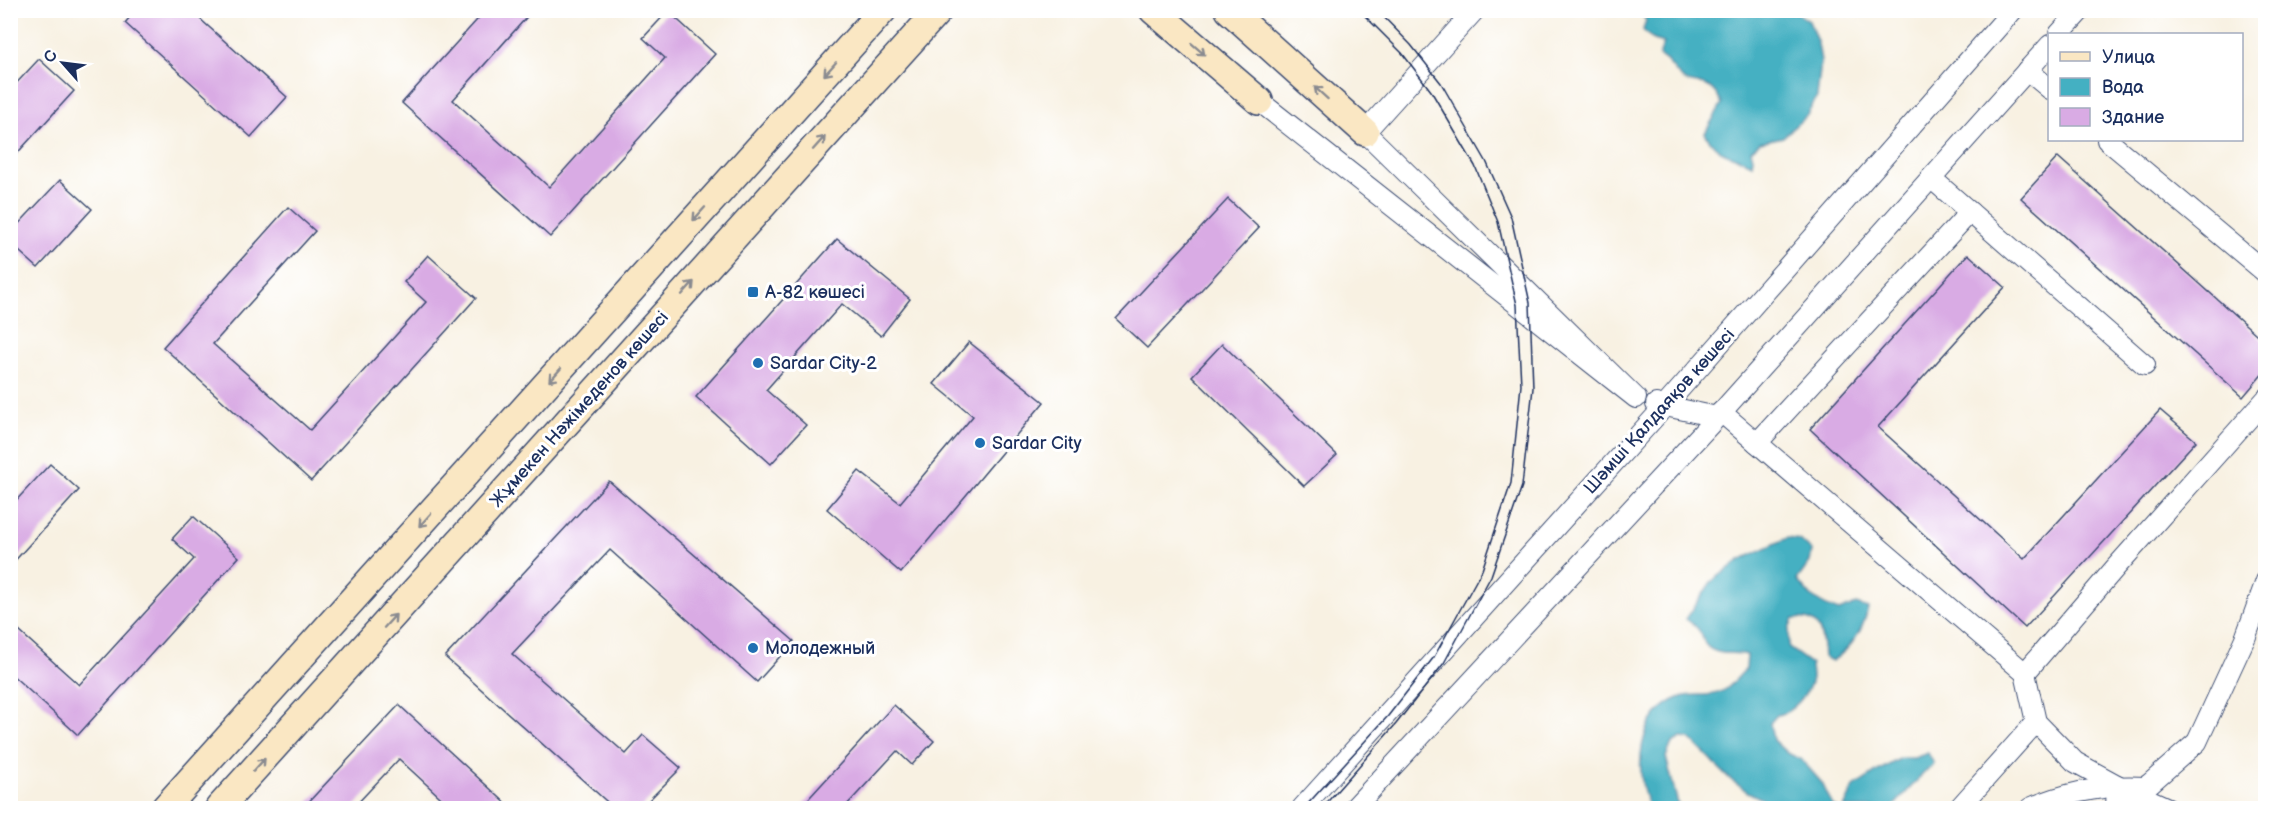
<svg xmlns="http://www.w3.org/2000/svg" width="2276" height="819" font-family="'Balsamiq Sans',sans-serif">
<rect width="100%" height="100%" fill="#fff"/>
<filter id="ink" filterUnits="userSpaceOnUse"><feTurbulence type="fractalNoise" baseFrequency=".0167" numOctaves="2"/><feDisplacementMap in="SourceGraphic" scale="12" xChannelSelector="R" yChannelSelector="G"/><feConvolveMatrix kernelMatrix="1 2 1 2 8 2 1 2 1" color-interpolation-filters="sRGB"/></filter>
<filter id="wash" filterUnits="userSpaceOnUse"><feTurbulence type="fractalNoise" baseFrequency=".008" numOctaves="4" result="noise"/><feDisplacementMap in="SourceGraphic" scale="24" xChannelSelector="R" yChannelSelector="G"/><feGaussianBlur stdDeviation="1.35" result="paint"/><feColorMatrix in="noise" values="0 0 0 0 0 0 0 0 0 0 0 0 0 0 0 0 0 1.4 0 .05"/><feComposite in="paint" operator="in"/></filter>
<g filter="url(#wash)">
<rect width="100%" height="100%" fill="#f8f1e2"/>
<g fill="#44b0c2" stroke="#307090" stroke-width="1.5">
<path d="M1638,11H1794L1809,21L1818,44L1821,61L1817,97L1807,115L1783,137L1760,142L1751,150L1753,157L1752,164C1731,153 1718,157 1705,133L1722,103C1705,74 1701,91 1683,79C1673,72 1670,60 1659,56L1664,43L1653,40L1643,30L1646,20Z"/>
<path d="M1787,538L1800,540L1812,551L1810,562L1797,580C1810,597 1819,604 1839,611L1856,604L1868,608C1863,631 1852,648 1832,661L1824,657C1822,633 1821,615 1793,619L1789,629V648L1811,664C1811,668 1812,674 1812,678C1810,693 1791,714 1777,715L1770,723L1773,740L1787,753L1801,759L1822,783L1833,806L1838,808H1780L1748,792L1731,780L1690,739L1681,738L1672,743L1666,757L1679,808H1649C1634,770 1636,714 1681,697C1695,692 1711,699 1726,689C1733,684 1739,675 1746,669L1747,655C1734,651 1716,657 1706,645C1703,642 1703,636 1700,632C1697,626 1691,623 1686,619L1711,582L1740,560Z"/>
<polygon points="1928,753 1934,764 1923,774 1892,808 1844,808 1854,787 1878,771 1901,758 1914,758"/>
</g>
<g id="blocks">
<g fill="#d9abe4">
<polygon points="136,10 190,10 287,97 251,137 125,23"/>
<polygon points="486,10 533,10 453,100 549,187 665,58 643,38 668,11 715,54 550,237 402,103"/>
<polygon points="39,59 74,91 10,161 10,90"/>
<polygon points="2058,157 2265,342 2265,371 2243,397 2021,198"/>
<polygon points="60,180 92,209 38,268 10,243 10,233"/>
<polygon points="1228,199 1259,228 1147,348 1116,319"/>
<polygon points="288,207 315,231 213,344 310,430 426,302 404,282 428,255 476,298 311,481 163,347"/>
<polygon points="837,239 910,299 881,336 842,304 766,390 806,425 771,464 696,397"/>
<polygon points="1968,254 2005,287 1878,427 2024,559 2160,410 2196,441 2025,628 1810,429"/>
<polygon points="969,342 1044,402 901,573 827,509 859,471 900,503 973,416 934,384"/>
<polygon points="1222,344 1337,455 1304,486 1192,376"/>
<polygon points="50,464 79,490 10,566 10,507"/>
<polygon points="609,481 794,641 757,682 610,550 512,654 626,754 643,735 681,768 641,808 614,808 445,657"/>
<polygon points="193,516 239,557 78,735 10,673 10,623 79,685 194,559 172,539"/>
<polygon points="399,705 511,808 452,808 399,759 353,808 303,808"/>
<polygon points="894,705 934,741 912,765 897,751 844,808 800,808"/>
</g>
</g>
</g>
<g filter="url(#ink)">
<use href="#blocks" fill-opacity="0" stroke="#3c4c72" stroke-width="1.5"/>
<g fill="none" stroke-linecap="round" stroke-linejoin="round">
<defs>
<g id="street">
<polyline points="2059,34 2081,10"/>
<polyline points="2027,70 2050,89"/>
<polyline points="1259,101 1636,398 1365,132 1475,10"/>
<polyline points="2107,140 2266,273"/>
<polyline points="1931,178 2145,365"/>
<polyline points="1656,404 1717,417"/>
<polyline points="1721,412 2025,673 2036,722 2075,762 2117,785 2168,808"/>
<polyline points="1757,443 1970,212"/>
<polyline points="2025,673 2116,567 2266,399"/>
<polyline points="1302,808 1664,407 2013,10"/>
<polyline points="1354,808 1717,417 2050,45"/>
<polyline points="1959,808 2036,722"/>
<path d="M2030,808C2067,792 2105,784 2146,787L2197,742L2246,636L2266,581"/>
<polyline points="2116,808 2117,785"/>
</g>
<g id="secondary">
<polyline points="1153,10 1259,101"/>
<polyline points="1229,10 1365,132"/>
<polyline points="165,808 883,10"/>
<polyline points="219,808 939,10"/>
</g>
</defs>
<use href="#street" stroke="#3c4c72" stroke-width="22"/>
<use href="#secondary" stroke="#3c4c72" stroke-width="30"/>
<use href="#street" stroke="#fff" stroke-width="20"/>
<use href="#secondary" stroke="#fae7c3" stroke-width="27"/>
<g stroke="#1b2f5e" stroke-width="1.5">
<polyline points="1304,808 1388,716 1434,657 1482,570 1511,483 1521,385 1517,305 1498,222 1475,166 1431,91 1402,53 1359,10"/>
<polyline points="1322,808 1396,724 1444,663 1491,576 1522,486 1533,388 1530,303 1511,217 1486,161 1441,83 1411,45 1377,10"/>
</g>
</g>
<defs><path id="oneway-shaft" d="M-6 0H5M1.5-3L5.5 0L1.5 3" fill="none" stroke-width="1.6" stroke-linecap="round" stroke-linejoin="round" transform="scale(1.5)"/></defs>
<g stroke="#8a8b90">
<use href="#oneway-shaft" transform="translate(1198 49) rotate(41)"/>
<use href="#oneway-shaft" transform="translate(830 69) rotate(132)"/>
<use href="#oneway-shaft" transform="translate(1321 93) rotate(-138)"/>
<use href="#oneway-shaft" transform="translate(819 143) rotate(-48)"/>
<use href="#oneway-shaft" transform="translate(699 214) rotate(132)"/>
<use href="#oneway-shaft" transform="translate(688 288) rotate(-48)"/>
<use href="#oneway-shaft" transform="translate(555 375) rotate(132)"/>
<use href="#oneway-shaft" transform="translate(425 520) rotate(132)"/>
<use href="#oneway-shaft" transform="translate(390 621) rotate(-48)"/>
<use href="#oneway-shaft" transform="translate(259 765) rotate(-48)"/>
</g>
</g>
<g fill="#1f6fb2" stroke="#fff" stroke-width="2">
<rect x="747" y="286" width="12" height="12" rx="3"/>
<circle cx="758" cy="363" r="6"/>
<circle cx="980" cy="443" r="6"/>
<circle cx="753" cy="648" r="6"/>
</g>
<g text-anchor="middle" stroke-width="6" stroke-linejoin="round" paint-order="stroke">
<g font-size="18" fill="#1b2f5e" stroke="#fff" text-anchor="start">
<text x="765" y="298">A-82 көшесі</text>
<text x="770" y="369">Sardar City-2</text>
<text x="992" y="449">Sardar City</text>
<text x="765" y="654">Молодежный</text>
</g>
<g font-size="18" fill="#1b2f5e" stroke="#fff">
<text transform="translate(579 409) rotate(-48)" y="6">Жұмекен Нәжімеденов көшесі</text>
<text transform="translate(1659 411) rotate(-48)" y="6">Шәмші Қалдаяқов көшесі</text>
</g>
</g>
<rect width="2276" height="819" fill="none" stroke="#fff" stroke-width="36"/>
<rect x="2048" y="33" width="195" height="108" fill="#ffffff" stroke="#a4acbf" stroke-width="1.5"/>
<rect x="2060" y="52" width="30" height="9" fill="#fae7c3" stroke="#a4acbf" stroke-width="1.5"/>
<text x="2102" y="63" font-size="18" fill="#1b2f5e">Улица</text>
<rect x="2060" y="78" width="30" height="18" fill="#44b0c2" stroke="#a4acbf" stroke-width="1.5"/>
<text x="2102" y="93" font-size="18" fill="#1b2f5e">Вода</text>
<rect x="2060" y="108" width="30" height="18" fill="#d9abe4" stroke="#a4acbf" stroke-width="1.5"/>
<text x="2102" y="123" font-size="18" fill="#1b2f5e">Здание</text>
<g transform="translate(63 63) rotate(298)" stroke="#ffffff" stroke-width="4.5" paint-order="stroke">
<path d="M0-4.5L10 22L0 15L-10 22Z" fill="#1b2f5e"/>
<text y="-9" font-size="16" font-weight="bold" text-anchor="middle" fill="#1b2f5e">С</text>
</g>
</svg>
